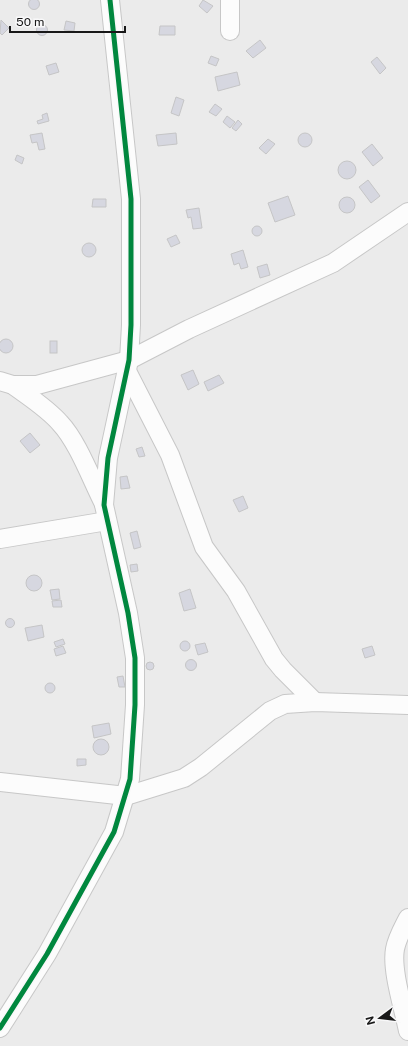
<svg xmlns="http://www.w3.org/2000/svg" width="408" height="1046" font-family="'Public Sans',sans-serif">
<rect width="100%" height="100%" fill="#ebebeb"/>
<g fill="#d6d7e0" stroke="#c5c5c6">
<circle cx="34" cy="4" r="5.5"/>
<polygon points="203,0 213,6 207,13 199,6"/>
<polygon points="1,20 9,28 2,35 0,33"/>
<polygon points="66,21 75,23 74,31 64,30"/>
<circle cx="42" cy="30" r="5.5"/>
<polygon points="160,26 175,26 175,35 159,35"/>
<polygon points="260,40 266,48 253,58 246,51"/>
<polygon points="211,56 219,59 216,66 208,63"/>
<polygon points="377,57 386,68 380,74 371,62"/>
<polygon points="56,63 59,72 49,75 46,66"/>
<polygon points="237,72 240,85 218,91 215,77"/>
<polygon points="176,97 184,100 179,116 171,113"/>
<polygon points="215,104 222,109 216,116 209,112"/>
<polygon points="47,113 49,121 38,124 37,121 43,119 42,115"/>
<polygon points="227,116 235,122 230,128 223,122"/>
<polygon points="238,120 242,124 236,131 232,128"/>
<polygon points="42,133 45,149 39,150 37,142 32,143 30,135"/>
<polygon points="176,133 177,144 158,146 156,135"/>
<circle cx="305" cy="140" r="7"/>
<polygon points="268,139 275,144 266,154 259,148"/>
<polygon points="372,144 383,158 373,166 362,152"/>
<polygon points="17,155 24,158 22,164 15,160"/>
<circle cx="347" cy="170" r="9"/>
<polygon points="368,180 380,196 371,203 359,187"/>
<polygon points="288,196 295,215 275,222 268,203"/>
<circle cx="347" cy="205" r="8"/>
<polygon points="93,199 106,199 106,207 92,207"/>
<polygon points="199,208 202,228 193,229 191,217 188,218 186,210"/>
<circle cx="257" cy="231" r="5"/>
<polygon points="176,235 180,243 171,247 167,239"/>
<circle cx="89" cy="250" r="7"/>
<polygon points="243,250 248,267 241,269 239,263 234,265 231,254"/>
<polygon points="267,264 270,275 260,278 257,267"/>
<circle cx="6" cy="346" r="7"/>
<rect x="50" y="341" width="7" height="12"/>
<polygon points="193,370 199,384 188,390 181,375"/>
<polygon points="219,375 224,383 208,391 204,382"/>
<polygon points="30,433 40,445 30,453 20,441"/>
<polygon points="142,447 145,456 139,457 136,449"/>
<polygon points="127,476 130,488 121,489 120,477"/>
<polygon points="243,496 248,508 239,512 233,500"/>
<polygon points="137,531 141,547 134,549 130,533"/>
<polygon points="137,564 138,571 131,572 130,565"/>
<circle cx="34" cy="583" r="8"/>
<polygon points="59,589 60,599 52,600 50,590"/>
<polygon points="190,589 196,608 184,611 179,593"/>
<polygon points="61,600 62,607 53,607 52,601"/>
<circle cx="10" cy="623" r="4.5"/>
<polygon points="42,625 44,637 28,641 25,628"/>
<polygon points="63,639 65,644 56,647 54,642"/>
<circle cx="185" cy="646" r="5"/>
<polygon points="205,643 208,652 198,655 195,645"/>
<polygon points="63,646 66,653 56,656 54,649"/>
<polygon points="372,646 375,655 365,658 362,649"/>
<circle cx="191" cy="665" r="5.5"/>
<circle cx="150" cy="666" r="4"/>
<polygon points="123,676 125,687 119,687 117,677"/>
<circle cx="50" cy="688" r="5"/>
<polygon points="109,723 111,734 94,738 92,726"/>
<circle cx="101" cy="747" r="8"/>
<polygon points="77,759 86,759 86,765 77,766"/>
</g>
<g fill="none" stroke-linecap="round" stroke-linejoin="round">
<defs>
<g id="minor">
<polyline points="230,0 230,31"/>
<polyline points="127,371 170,455 204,547 236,591 274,659 283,670 315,702"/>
<polyline points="0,381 13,385 37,385 129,360 189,329 333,263 408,212"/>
<path d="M13,385C29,397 47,408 60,423C78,442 92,481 104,504"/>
<polyline points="0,539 107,521"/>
<polyline points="0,782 126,796 184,778 201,767 270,711 285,704 315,702 408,705"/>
<path d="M408,918C403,928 397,938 395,949C391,970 404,1010 408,1031"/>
<polyline points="0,1028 47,954 114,832 130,779 135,705 135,658 128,613 104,505 108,458 129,360 131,325 131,199 110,0"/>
</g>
</defs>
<use href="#minor" stroke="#c7c7c7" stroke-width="20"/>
<use href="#minor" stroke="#fcfcfc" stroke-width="18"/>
<defs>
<polyline id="cycleway" points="0,1028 47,954 114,832 130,779 135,705 135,658 128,613 104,505 108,458 129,360 131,325 131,199 110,0"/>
</defs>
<use href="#cycleway" stroke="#f8f8f9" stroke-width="8"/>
<use href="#cycleway" stroke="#00873e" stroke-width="5"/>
</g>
<g transform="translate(380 1018) rotate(255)" stroke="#f8f8f9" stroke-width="3" paint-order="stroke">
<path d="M0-3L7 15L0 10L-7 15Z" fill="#181818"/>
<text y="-6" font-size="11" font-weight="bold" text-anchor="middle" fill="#181818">N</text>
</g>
<path d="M10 26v6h115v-6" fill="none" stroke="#181818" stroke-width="2"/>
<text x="16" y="26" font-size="12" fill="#181818" stroke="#f8f8f9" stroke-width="3" paint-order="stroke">50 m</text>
</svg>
